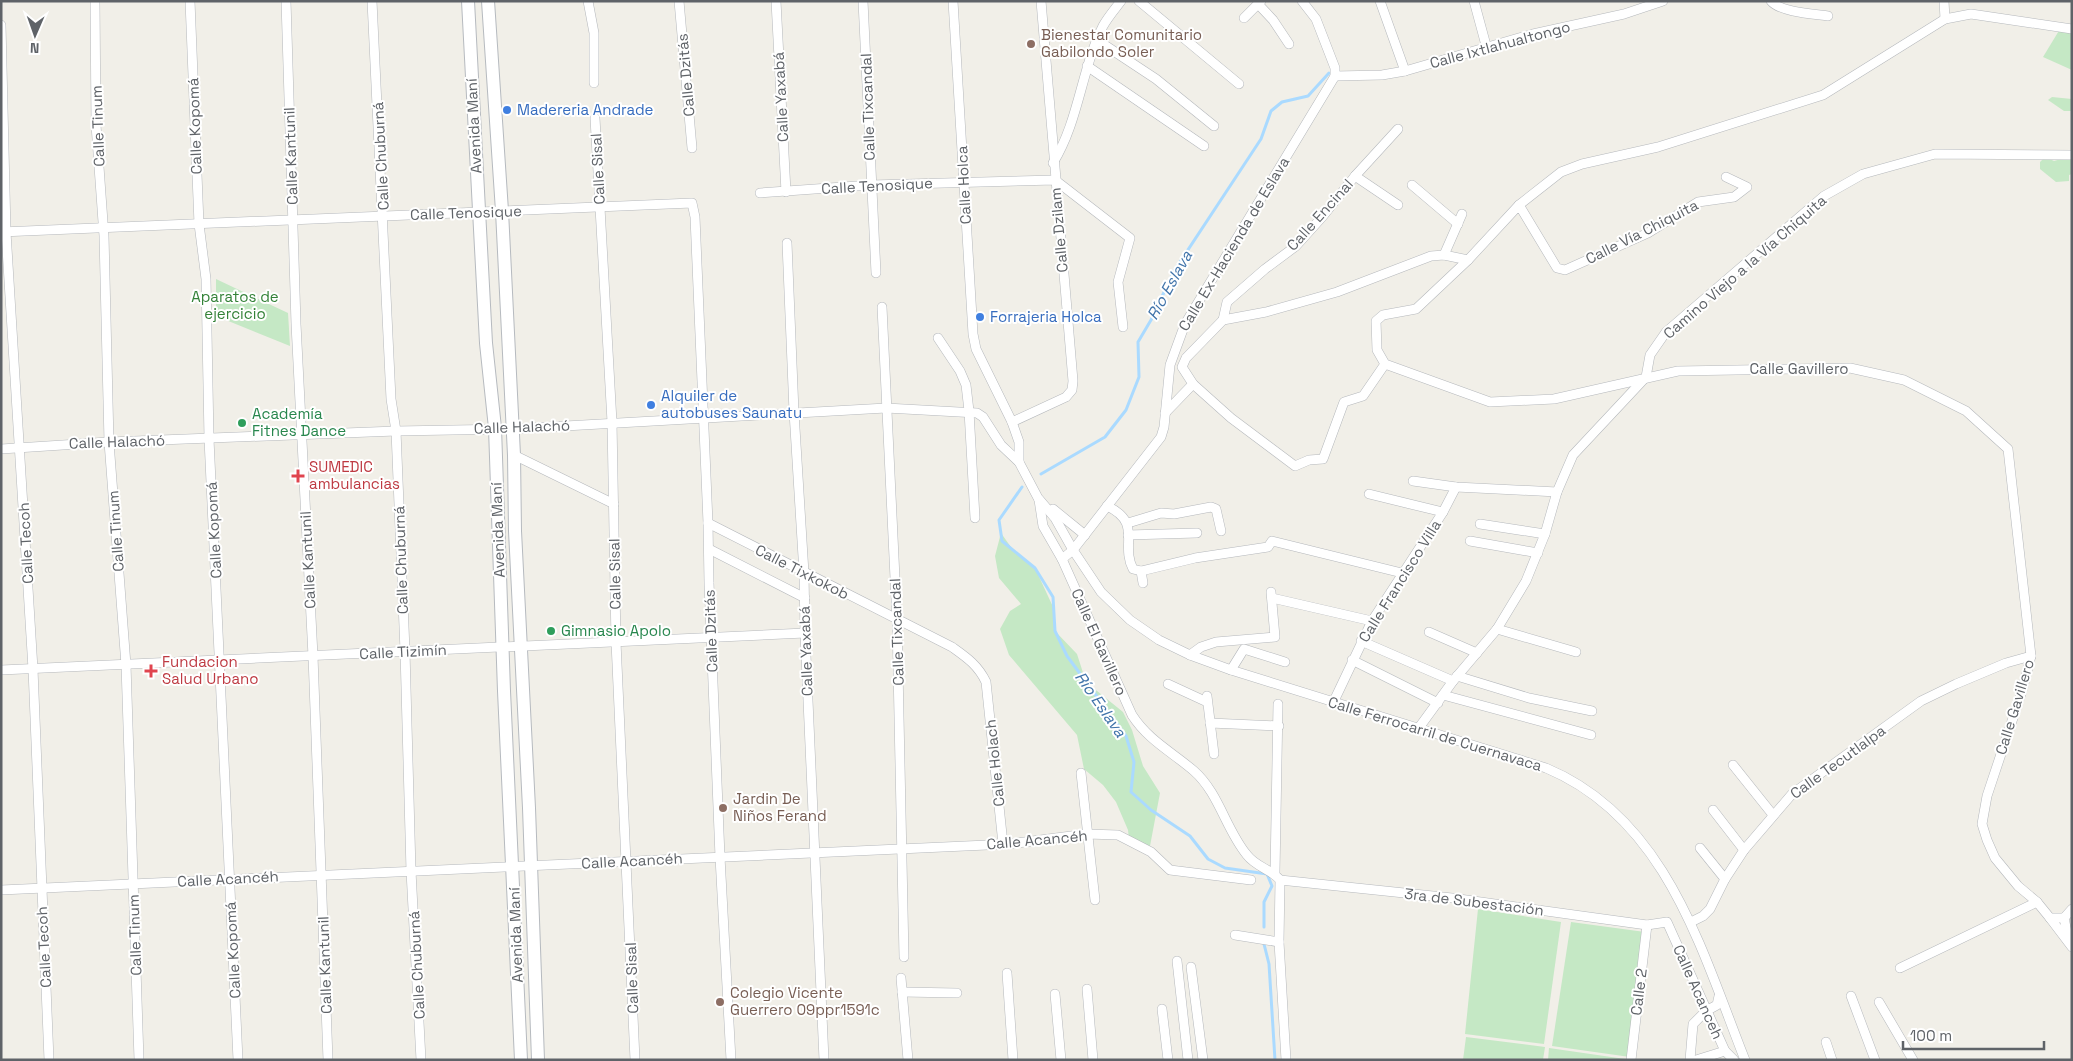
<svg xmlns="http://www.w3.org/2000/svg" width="2073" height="1061" font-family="'Space Grotesk',sans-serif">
<rect width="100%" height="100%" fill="#f1efe8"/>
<g fill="#c5e8c5">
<polygon points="2072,28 2072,70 2043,57 2060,29"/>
<polygon points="2052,97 2072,99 2072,111 2064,111 2048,100"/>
<polygon points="2072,156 2072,174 2069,175 2069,181 2056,182 2040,169 2040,162 2045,157 2054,161"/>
<polygon points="216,279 288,313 290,346 216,316"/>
<polygon points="1001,533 1013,550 1035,568 1054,609 1055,631 1077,654 1086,682 1123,712 1132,730 1143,766 1160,793 1150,846 1129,839 1128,830 1116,802 1103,785 1084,769 1077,735 1009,655 1000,629 1010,611 1021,604 999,578 995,556"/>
<polygon points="1478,909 1561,922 1544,1044 1465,1034"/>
<polygon points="1571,922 1645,932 1630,1057 1552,1046"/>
<polygon points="1466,1037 1545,1047 1543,1060 1463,1060"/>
<polygon points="1549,1048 1625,1059 1625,1060 1548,1060"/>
</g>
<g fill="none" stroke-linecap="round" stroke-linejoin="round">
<g stroke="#aadaff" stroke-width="3">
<polyline points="1041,474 1105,437 1126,410 1139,377 1138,342 1151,320 1174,271 1261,139 1271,111 1282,102 1308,96 1329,73"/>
<polyline points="1022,487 999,520 1002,541 1035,568 1053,597 1055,631 1067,656 1126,736 1134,762 1131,792 1151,810 1190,836 1208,859 1225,868 1267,874 1272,886 1264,902 1264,927"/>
<polyline points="1264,944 1269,964 1275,1060"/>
</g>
<defs>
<g id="street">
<polyline points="95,1 96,125 104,236 109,442 126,665 139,1060"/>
<polyline points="190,1 199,224 206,279 209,439 238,1060"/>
<polyline points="286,1 296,324 313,656 328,1060"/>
<polyline points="372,1 391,399 396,431 405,651 411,871 421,1060"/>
<polyline points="588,1 594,33 594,83"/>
<polyline points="679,1 692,148"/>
<polyline points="776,1 786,192"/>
<polyline points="863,1 876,273"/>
<polyline points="953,1 973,334 976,349 1012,422 1019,442 1019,462"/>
<polyline points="1139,1 1239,84"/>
<polyline points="1380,1 1405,71"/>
<polyline points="1474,1 1487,49"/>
<path d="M1771,1C1780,12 1813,14 1828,16"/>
<polyline points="1944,1 1945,19"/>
<polyline points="1258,4 1273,20 1289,44"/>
<polyline points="1244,18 1261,1"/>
<polyline points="1,25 6,232 33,669 49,1060"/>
<polyline points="1097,40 1156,79 1214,126"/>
<polyline points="1087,66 1204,146"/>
<polyline points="1335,76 1382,75 1405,71 1533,34 1624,14 1663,1"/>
<polyline points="595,118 612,422 616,642 635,1060"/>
<path d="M1053,163C1079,121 1081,70 1103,26C1108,17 1115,9 1121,1"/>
<polyline points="1355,176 1398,205"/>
<polyline points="1726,177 1747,187 1734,197 1698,202 1648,233 1565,270 1557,268 1519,205 1468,260 1416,309 1383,315 1376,321 1377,350 1385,364 1490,402 1554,399 1678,371 1850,368 1904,380 1966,411 2008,449 2031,656 2022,691 1987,796 1982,824 1987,840 1995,858 2018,886 2037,902 2050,918 2064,918"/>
<polyline points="1412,185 1458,224"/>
<polyline points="760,193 871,185 1055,180 1130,238 1118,282 1123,327"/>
<polyline points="1519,205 1561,172 1582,164 1658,147 1823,95 1945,19 1971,14 2072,29"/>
<polyline points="1,232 692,203 695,217 708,523 709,583 720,857 731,1060"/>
<polyline points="787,243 794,412 804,573 805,633 824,1060"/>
<polyline points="1444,255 1462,214"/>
<polyline points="882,307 897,620 904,957"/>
<polyline points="1223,320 1227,302 1265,269 1296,246 1323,216 1355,176 1398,129"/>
<polyline points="938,338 960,371 966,385 969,411 975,518"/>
<polyline points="1385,364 1363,396 1344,402 1323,459 1309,460 1295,466 1231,418 1193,384 1182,367 1186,358 1223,320 1266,312 1337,292 1431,256 1444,255 1468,260"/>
<polyline points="1165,413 1193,384"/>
<polyline points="1012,422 1066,397 1072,390 1073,381 1041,1"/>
<path d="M1,449L109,442L396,431L512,429L886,408L977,413L983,417L1001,445L1019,462L1038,498L1055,518L1073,550L1101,592L1130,620L1159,640L1190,655L1231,670L1546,768C1666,818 1701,949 1745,1060"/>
<polyline points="514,455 614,504"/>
<polyline points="1413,481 1456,487 1557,492"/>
<polyline points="1369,494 1443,512"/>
<path d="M1039,500L1043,526L1062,559L1132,715C1148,740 1172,752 1194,771C1219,793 1226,830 1247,855C1256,867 1271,869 1280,880L1279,942L1286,1060"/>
<path d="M1107,506C1143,523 1120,544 1133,569L1141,571L1195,558L1268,547L1272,541L1402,573"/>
<polyline points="1053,509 1085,535"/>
<path d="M708,523L952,647C966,657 978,665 986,682L1003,844"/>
<polyline points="1128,523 1161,513 1174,514 1211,507 1216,509 1221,531"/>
<polyline points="1480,524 1545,534"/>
<polyline points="1128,535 1197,533"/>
<polyline points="1470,541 1538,553"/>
<polyline points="709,549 805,598"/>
<polyline points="1062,559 1073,550 1161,437 1164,427 1170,365 1185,324 1335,76 1335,68 1316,19 1302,1"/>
<polyline points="1141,571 1143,583"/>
<polyline points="1272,598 1372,621"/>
<polyline points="1497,629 1576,652"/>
<polyline points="1429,632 1477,653"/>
<polyline points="1361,641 1453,681"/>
<polyline points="1190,655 1201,647 1216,642 1275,637 1271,592"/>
<polyline points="1352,660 1438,703"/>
<polyline points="1,670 805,633"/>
<polyline points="1231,670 1244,649 1285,662"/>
<polyline points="1457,676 1529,698 1592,711"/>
<polyline points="1168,684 1207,702"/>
<polyline points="1443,695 1591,735"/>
<polyline points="1207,696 1214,754"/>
<polyline points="1333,703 1372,621 1443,512 1456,487"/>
<polyline points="1210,723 1279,726"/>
<polyline points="1418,729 1453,681 1497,629 1526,581 1545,534 1557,492 1573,455 1646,377 1650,355 1666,332 1824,196 1863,174 1935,154 2072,155"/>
<polyline points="1733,765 1773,815"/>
<polyline points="1081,773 1095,900"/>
<polyline points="1713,810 1744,850"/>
<polyline points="1700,848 1725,879"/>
<polyline points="1275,873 1278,704"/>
<polyline points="1280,880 1452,898 1647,925 1667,922 1725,1051 1734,1060"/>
<polyline points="1,890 1009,844 1087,834 1118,835 1151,852 1170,870 1251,880"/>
<polyline points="2050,918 2072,947"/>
<polyline points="2064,918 2067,932 2072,936"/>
<polyline points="2064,918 2072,909"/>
<polyline points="1691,922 1703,916 1710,909 1725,879 1744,850 1792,794 1921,701 1956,684 2006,663 2031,656"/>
<polyline points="1235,935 1279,942"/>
<polyline points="1177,961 1188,1060"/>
<polyline points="1191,967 1203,1060"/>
<polyline points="1900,968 2037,902"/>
<polyline points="1007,973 1013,1060"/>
<polyline points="901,978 908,1060"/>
<polyline points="1087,989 1093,1060"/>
<polyline points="902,992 957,993"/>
<polyline points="1055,994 1061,1060"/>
<polyline points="1851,996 1875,1060"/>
<polyline points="1879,1002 1913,1060"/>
<polyline points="1162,1009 1168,1060"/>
<polyline points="1826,1042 1832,1060"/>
<polyline points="1631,1060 1647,925"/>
<polyline points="1690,1060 1693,1024 1706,1011 1717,1005 1719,996"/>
<polyline points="1696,1060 1725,1051"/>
</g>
<g id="secondary">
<polyline points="468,1 486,343 495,428 504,691 521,1060"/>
<polyline points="488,1 502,211 514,455 515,531 529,808 538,1060"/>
</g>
</defs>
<use href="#street" stroke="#b5b8bc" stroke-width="10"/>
<use href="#secondary" stroke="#b6babf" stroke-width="14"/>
<use href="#street" stroke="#fff" stroke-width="9"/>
<use href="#secondary" stroke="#fff" stroke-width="12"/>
</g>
<g fill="#8d6e63" stroke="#fff" stroke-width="2">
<circle cx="1031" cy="44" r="5"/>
<circle cx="723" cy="808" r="5"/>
<circle cx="720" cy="1002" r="5"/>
</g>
<g fill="#3f7fe0" stroke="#fff" stroke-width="2">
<circle cx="507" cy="110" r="5"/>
<circle cx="980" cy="317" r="5"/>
<circle cx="651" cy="405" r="5"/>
</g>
<g fill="#2e9e5b" stroke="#fff" stroke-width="2">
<circle cx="242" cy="423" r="5"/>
<circle cx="551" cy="631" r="5"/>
</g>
<g fill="#e0444e" stroke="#fff" stroke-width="2">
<path d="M295.5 468.5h5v5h5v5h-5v5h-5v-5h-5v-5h5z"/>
<path d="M148.5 663.5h5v5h5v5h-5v5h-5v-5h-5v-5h5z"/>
</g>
<g text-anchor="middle" stroke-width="4" stroke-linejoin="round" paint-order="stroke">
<g font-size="15" fill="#785e54" stroke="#fff" text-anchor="start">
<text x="1041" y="40">Bienestar Comunitario<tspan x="1041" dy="17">Gabilondo Soler</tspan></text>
<text x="733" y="804">Jardin De<tspan x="733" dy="17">Niños Ferand</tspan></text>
<text x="730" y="998">Colegio Vicente<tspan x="730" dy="17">Guerrero 09ppr1591c</tspan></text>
</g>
<g font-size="15" fill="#5f6368" stroke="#fff">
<text transform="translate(1500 45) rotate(-15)" y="5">Calle Ixtlahualtongo</text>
<text transform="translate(686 75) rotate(-95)" y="5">Calle Dzitás</text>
<text transform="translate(781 97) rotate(-93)" y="5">Calle Yaxabá</text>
<text transform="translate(868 107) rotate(-92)" y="5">Calle Tixcandal</text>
<text transform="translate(98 126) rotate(-92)" y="5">Calle Tinum</text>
<text transform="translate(195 126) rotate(-92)" y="5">Calle Kopomá</text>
<text transform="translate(474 126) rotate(-93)" y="5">Avenida Maní</text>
<text transform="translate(291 156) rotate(-92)" y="5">Calle Kantunil</text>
<text transform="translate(381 156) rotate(-93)" y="5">Calle Chuburná</text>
<text transform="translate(598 169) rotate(-93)" y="5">Calle Sisal</text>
<text transform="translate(964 185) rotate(-93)" y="5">Calle Holca</text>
<text transform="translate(877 186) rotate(-3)" y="5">Calle Tenosique</text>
<text transform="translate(466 213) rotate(-2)" y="5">Calle Tenosique</text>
<text transform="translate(1320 215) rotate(-48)" y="5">Calle Encinal</text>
<text transform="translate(1059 230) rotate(-95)" y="5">Calle Dzilam</text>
<text transform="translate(1642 232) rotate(-27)" y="5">Calle Vía Chiquita</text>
<text transform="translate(1234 244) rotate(-59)" y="5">Calle Ex-Hacienda de Eslava</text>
<text transform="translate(1745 267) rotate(-41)" y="5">Camino Viejo a la Vía Chiquita</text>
<text x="1799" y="374">Calle Gavillero</text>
<text transform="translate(522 427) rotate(-2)" y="5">Calle Halachó</text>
<text transform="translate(117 442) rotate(-2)" y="5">Calle Halachó</text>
<text transform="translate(214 530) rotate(-93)" y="5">Calle Kopomá</text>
<text transform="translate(498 530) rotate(-92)" y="5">Avenida Maní</text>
<text transform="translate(116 531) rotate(-94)" y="5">Calle Tinum</text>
<text transform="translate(26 543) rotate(-93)" y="5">Calle Tecoh</text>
<text transform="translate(308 560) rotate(-93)" y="5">Calle Kantunil</text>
<text transform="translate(401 560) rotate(-92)" y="5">Calle Chuburná</text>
<text transform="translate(802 572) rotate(27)" y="5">Calle Tixkokob</text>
<text transform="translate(615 574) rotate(-91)" y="5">Calle Sisal</text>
<text transform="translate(1400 581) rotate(-58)" y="5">Calle Francisco Villa</text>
<text transform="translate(711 631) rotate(-92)" y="5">Calle Dzitás</text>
<text transform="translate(897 632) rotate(-92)" y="5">Calle Tixcandal</text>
<text transform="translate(1099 642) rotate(66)" y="5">Calle El Gavillero</text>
<text transform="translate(806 651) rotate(-92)" y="5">Calle Yaxabá</text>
<text transform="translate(403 652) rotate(-3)" y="5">Calle Tizimín</text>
<text transform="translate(2015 707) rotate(-73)" y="5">Calle Gavillero</text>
<text transform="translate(1435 734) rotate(17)" y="5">Calle Ferrocarril de Cuernavaca</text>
<text transform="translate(1838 762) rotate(-36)" y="5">Calle Tecutlalpa</text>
<text transform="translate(995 763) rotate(-96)" y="5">Calle Holach</text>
<text transform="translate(1037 840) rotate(-5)" y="5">Calle Acancéh</text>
<text transform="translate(632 861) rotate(-3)" y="5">Calle Acancéh</text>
<text transform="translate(228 879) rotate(-3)" y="5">Calle Acancéh</text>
<text transform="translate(1474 902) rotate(7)" y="5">3ra de Subestación</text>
<text transform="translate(135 935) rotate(-92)" y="5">Calle Tinum</text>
<text transform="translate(516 935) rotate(-92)" y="5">Avenida Maní</text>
<text transform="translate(44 947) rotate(-93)" y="5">Calle Tecoh</text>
<text transform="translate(233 950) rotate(-93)" y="5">Calle Kopomá</text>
<text transform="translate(325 965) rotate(-92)" y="5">Calle Kantunil</text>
<text transform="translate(417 965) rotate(-93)" y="5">Calle Chuburná</text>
<text transform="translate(632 978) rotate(-92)" y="5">Calle Sisal</text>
<text transform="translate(1639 992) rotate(-83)" y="5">Calle 2</text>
<text transform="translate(1698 992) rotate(66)" y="5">Calle Acanceh</text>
</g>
<g font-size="15" fill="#366cbe" stroke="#fff" text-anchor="start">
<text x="517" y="115">Madereria Andrade</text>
<text x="990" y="322">Forrajeria Holca</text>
<text x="661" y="401">Alquiler de<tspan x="661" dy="17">autobuses Saunatu</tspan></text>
</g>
<g font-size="15" fill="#348238" stroke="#fff">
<text x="235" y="302">Aparatos de<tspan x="235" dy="17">ejercicio</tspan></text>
</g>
<g font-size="15" fill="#27864d" stroke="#fff" text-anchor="start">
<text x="252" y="419">Academía<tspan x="252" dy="17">Fitnes Dance</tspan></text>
<text x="561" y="636">Gimnasio Apolo</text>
</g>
<g font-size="15" fill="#be3a42" stroke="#fff" text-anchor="start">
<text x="309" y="472">SUMEDIC<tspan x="309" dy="17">ambulancias</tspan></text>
<text x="162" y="667">Fundacion<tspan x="162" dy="17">Salud Urbano</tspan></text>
</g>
<g font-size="16" font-style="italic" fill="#4174aa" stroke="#fff">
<text transform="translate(1169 285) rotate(-61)" y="6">Río Eslava</text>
<text transform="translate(1101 704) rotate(55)" y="6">Río Eslava</text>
</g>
</g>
<rect width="2073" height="1061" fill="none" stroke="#5f6368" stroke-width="5"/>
<g transform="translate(35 35) rotate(182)" stroke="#ffffff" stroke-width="4" paint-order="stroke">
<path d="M0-4L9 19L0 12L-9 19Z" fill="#5f6368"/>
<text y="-8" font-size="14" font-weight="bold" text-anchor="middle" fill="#5f6368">N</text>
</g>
<path d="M1903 1041v8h141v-8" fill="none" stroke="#5f6368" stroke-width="2.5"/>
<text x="1910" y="1041" font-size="15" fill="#5f6368" stroke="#ffffff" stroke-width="4" paint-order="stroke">100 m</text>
</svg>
